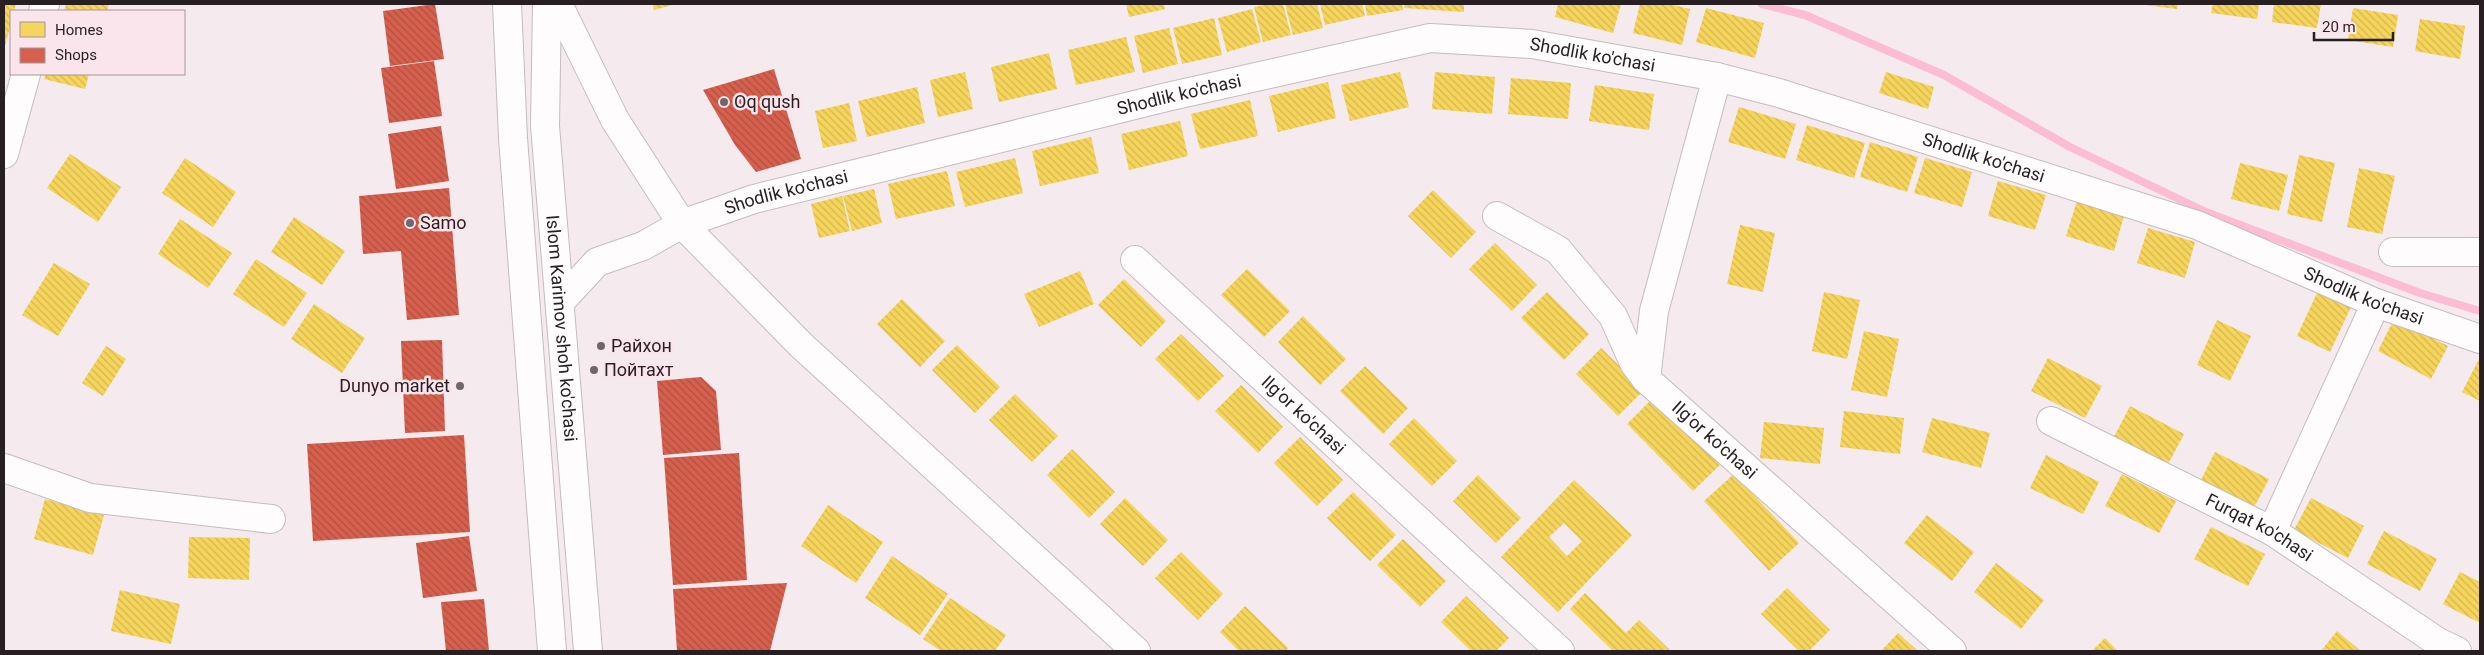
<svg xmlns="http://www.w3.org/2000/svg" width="2484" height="655" font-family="Roboto,sans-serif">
<defs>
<pattern id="homes-back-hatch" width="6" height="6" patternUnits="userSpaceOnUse" patternTransform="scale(1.25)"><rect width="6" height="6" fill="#f6d55c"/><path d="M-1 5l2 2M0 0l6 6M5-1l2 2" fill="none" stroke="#d3b650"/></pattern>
<pattern id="shops-back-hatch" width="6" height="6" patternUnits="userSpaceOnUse" patternTransform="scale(1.25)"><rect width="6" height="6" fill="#d6604d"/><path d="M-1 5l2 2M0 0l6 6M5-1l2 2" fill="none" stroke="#ae4f40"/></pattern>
</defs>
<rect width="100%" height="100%" fill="#f5eaed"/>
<g fill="url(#homes-back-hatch)" fill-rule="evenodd">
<polygon points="4,4 16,4 14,11 11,11 11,23 4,50"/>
<polygon points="66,4 109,4 107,11 64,11"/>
<polygon points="653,4 676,4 654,10"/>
<polygon points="1126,4 1164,4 1165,9 1129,17"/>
<polygon points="1269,4 1283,4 1291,35 1263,42 1254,7"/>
<polygon points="1285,4 1317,4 1323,28 1293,35"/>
<polygon points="1320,4 1362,4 1365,16 1325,25"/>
<polygon points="1365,4 1402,4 1403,10 1367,16"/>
<polygon points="1404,4 1464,4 1464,12 1404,8"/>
<polygon points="1558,4 1621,4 1613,33 1555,17"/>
<polygon points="1640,4 1669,4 1690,9 1682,45 1633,33"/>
<polygon points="2137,4 2178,4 2177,9"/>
<polygon points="2213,4 2259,4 2257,19 2211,13"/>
<polygon points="2274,4 2321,4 2317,28 2272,22"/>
<polygon points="1706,8 1764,23 1755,58 1696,42"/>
<polygon points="2353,8 2398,15 2393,47 2348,40"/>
<polygon points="1252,9 1261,42 1227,52 1218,18"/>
<polygon points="1214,18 1222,55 1182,64 1173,28"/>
<polygon points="2420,19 2465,26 2460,59 2415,51"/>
<polygon points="1169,28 1178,64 1143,73 1134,36"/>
<polygon points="1126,37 1135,72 1076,85 1068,50"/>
<polygon points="1049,53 1057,89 999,102 991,67"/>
<polygon points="965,72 973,109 938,117 930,80"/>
<polygon points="1400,72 1409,107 1350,121 1341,85"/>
<polygon points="1435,72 1495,77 1492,114 1432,109"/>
<polygon points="1886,72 1934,87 1928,109 1879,93"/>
<polygon points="46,74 89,74 85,89 44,79"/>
<polygon points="1511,78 1571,83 1568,119 1508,114"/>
<polygon points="1328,82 1336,118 1278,132 1269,96"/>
<polygon points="1595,85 1654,94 1649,130 1589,121"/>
<polygon points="917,87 925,123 867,137 858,101"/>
<polygon points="1250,100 1258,136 1200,149 1191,114"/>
<polygon points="849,103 857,141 823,148 815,111"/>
<polygon points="1739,107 1796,124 1785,159 1728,142"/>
<polygon points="1180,121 1188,156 1129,170 1121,134"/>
<polygon points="1807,125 1865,143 1854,178 1796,160"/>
<polygon points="1091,137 1099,173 1040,186 1032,151"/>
<polygon points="1870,142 1918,157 1907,192 1860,177"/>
<polygon points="70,154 121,187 98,222 47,188"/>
<polygon points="2299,155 2335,163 2322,222 2287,214"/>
<polygon points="185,158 236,192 213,227 162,193"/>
<polygon points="1015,158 1023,193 965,207 956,172"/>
<polygon points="1925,158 1972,172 1962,207 1914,193"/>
<polygon points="2240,163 2288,175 2279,211 2231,199"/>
<polygon points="2359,168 2395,176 2382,234 2347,227"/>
<polygon points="947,171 955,206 896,219 888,184"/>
<polygon points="1998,181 2046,195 2035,230 1988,216"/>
<polygon points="874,189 882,223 852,231 843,196"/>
<polygon points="1433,190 1476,232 1451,258 1408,216"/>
<polygon points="842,196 850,231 819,238 811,204"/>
<polygon points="2077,201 2124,216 2114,251 2066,236"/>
<polygon points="294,217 345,251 322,285 271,252"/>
<polygon points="180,219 232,253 208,288 158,254"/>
<polygon points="1740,225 1775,233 1763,292 1727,284"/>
<polygon points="2148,228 2195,242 2185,278 2137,263"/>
<polygon points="1495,243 1537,285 1512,311 1469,269"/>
<polygon points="256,259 307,293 284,327 233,294"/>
<polygon points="54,263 90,284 58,336 22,315"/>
<polygon points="1247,269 1290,311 1264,337 1221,295"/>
<polygon points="1080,271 1094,304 1039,327 1024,294"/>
<polygon points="1124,279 1166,321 1141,347 1098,305"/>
<polygon points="2318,291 2351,307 2330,352 2297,336"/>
<polygon points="1547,292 1589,334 1564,360 1521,318"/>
<polygon points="1824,292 1860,300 1847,359 1812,351"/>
<polygon points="902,299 945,341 920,367 877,324"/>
<polygon points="314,304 365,338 342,373 291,339"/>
<polygon points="1303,316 1346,359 1320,385 1278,342"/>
<polygon points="2394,319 2448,346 2431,379 2378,351"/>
<polygon points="2217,320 2251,336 2230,381 2197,365"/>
<polygon points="1864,331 1899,339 1887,397 1851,390"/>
<polygon points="1181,334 1224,376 1198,401 1155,359"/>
<polygon points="957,345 1000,387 975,413 932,370"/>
<polygon points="106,346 126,359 103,396 82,383"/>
<polygon points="1601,348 1644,390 1618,416 1576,374"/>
<polygon points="2048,358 2102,386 2085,418 2031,391"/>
<polygon points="2479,359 2480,360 2480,401 2462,392"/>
<polygon points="1365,366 1408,408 1383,434 1340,391"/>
<polygon points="1241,385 1283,427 1258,453 1215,411"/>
<polygon points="1015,394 1058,436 1032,462 989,420"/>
<polygon points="1654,397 1720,465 1693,491 1627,424"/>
<polygon points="2130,406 2184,434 2167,466 2113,439"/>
<polygon points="1844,411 1904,418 1900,454 1840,447"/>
<polygon points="1414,418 1457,461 1432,486 1389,444"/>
<polygon points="1932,418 1990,433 1981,468 1922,452"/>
<polygon points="1764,422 1824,428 1820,464 1760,458"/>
<polygon points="1300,437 1343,480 1317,506 1274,463"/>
<polygon points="1072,449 1115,492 1089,518 1047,475"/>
<polygon points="2215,452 2269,479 2252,511 2199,484"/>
<polygon points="2046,455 2099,482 2083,514 2030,488"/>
<polygon points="1734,474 1799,543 1769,571 1704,501"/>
<polygon points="2122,474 2176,501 2159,533 2105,506"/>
<polygon points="1478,475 1521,518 1496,543 1453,501"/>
<path d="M1574,480L1632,535L1558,612L1501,557ZM1564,523L1582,541L1567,556L1549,537Z"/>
<polygon points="1353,492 1396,535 1370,561 1327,518"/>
<polygon points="1125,498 1168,540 1143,566 1100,524"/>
<polygon points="2311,498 2364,526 2348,558 2294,530"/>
<polygon points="45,499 104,515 93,555 34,539"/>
<polygon points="828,505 883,542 856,583 801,546"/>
<polygon points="1927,515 1974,552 1952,581 1904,543"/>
<polygon points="2211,527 2265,554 2248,586 2194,559"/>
<polygon points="2384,531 2437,559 2420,591 2367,564"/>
<polygon points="189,537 250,538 249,580 188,578"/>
<polygon points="1403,539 1446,581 1420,607 1377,565"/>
<polygon points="1181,552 1223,594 1198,620 1155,578"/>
<polygon points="892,556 948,594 920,635 865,598"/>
<polygon points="1996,563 2044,600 2021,629 1974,592"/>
<polygon points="2460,572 2480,582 2480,623 2443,604"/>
<polygon points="1787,588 1830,630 1809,651 1799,651 1761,614"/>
<polygon points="120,590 180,604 171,644 111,631"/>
<polygon points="1585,593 1626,633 1639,620 1671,651 1613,651 1570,609"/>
<polygon points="1466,596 1509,638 1496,651 1471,651 1441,622"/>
<polygon points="950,598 1006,635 995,651 941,651 923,639"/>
<polygon points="1245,606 1288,648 1286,651 1239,651 1220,632"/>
<polygon points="2337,631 2361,651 2321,651"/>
<polygon points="1898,633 1918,651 1881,651"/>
<polygon points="2105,638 2118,651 2092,651"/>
</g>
<g fill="url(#shops-back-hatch)">
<polygon points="435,4 444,59 390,66 383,11"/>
<polygon points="434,61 442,116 389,123 381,68"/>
<polygon points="774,69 801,159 756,172 735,145 703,90"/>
<polygon points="441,126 449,181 396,189 388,134"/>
<polygon points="449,188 459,315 407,320 401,251 363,254 359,196"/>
<polygon points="442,340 445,431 405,433 401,341"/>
<polygon points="701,377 716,391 721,450 663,455 657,381"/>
<polygon points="464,435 470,532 313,541 307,444"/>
<polygon points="739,453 747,580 673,585 664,458"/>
<polygon points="469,536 477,591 423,598 416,543"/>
<polygon points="787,583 770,651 677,651 673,589"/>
<polygon points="484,599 489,651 446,651 441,602"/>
</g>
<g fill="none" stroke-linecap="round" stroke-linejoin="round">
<polyline stroke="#fbbcd4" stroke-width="8" points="1762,4 1805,15 1944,75 2070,147 2206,212 2420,293 2480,311"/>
<defs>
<g id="street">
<polyline points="43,11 45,4"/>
<polyline points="4,154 26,74"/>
<path id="s1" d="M1497,216L1558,250L1613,316L1634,363L1646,379L1952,651"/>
<path id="s2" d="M682,224L754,199L1167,97L1430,38L1532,44L1717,77L1779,93L2197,225L2376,303L2480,339"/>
<polyline points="2393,252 2480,252"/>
<path id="s3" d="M1135,260L1560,651"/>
<polyline points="1646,379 1654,311 1717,77"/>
<path id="s4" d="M2051,421L2272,531L2438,642L2457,651"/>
<polyline points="4,468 90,498 271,519"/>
<polyline points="2272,531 2376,303"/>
</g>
<g id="secondary">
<polyline points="507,4 513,138 552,651"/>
<path id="s5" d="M547,4L545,126L588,651"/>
</g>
<g id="primary">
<polyline points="558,4 615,120 682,224 801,345 1136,651"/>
<polyline points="561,301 597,262 643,246 682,224"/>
</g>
</defs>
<use href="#street" stroke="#c5bcbf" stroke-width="30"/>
<use href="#secondary" stroke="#c5bcbf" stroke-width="30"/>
<use href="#primary" stroke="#c5bcbf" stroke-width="30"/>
<use href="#street" stroke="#fefcfc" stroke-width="28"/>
<use href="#secondary" stroke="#fefcfc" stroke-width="28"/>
<use href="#primary" stroke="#fefcfc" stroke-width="28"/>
</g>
<g fill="#6f6669" stroke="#fae5ec" stroke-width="2">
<circle cx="724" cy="102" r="5"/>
<circle cx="410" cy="223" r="5"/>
<circle cx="601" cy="346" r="5"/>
<circle cx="594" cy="370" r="5"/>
<circle cx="460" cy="386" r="5"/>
</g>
<g text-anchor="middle" stroke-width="5" stroke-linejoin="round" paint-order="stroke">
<g font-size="18" fill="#271f22" stroke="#fae5ec">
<text dy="6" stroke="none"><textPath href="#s2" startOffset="935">Shodlik ko'chasi</textPath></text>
<text dy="6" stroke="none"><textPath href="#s2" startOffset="514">Shodlik ko'chasi</textPath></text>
<text dy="6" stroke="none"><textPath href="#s2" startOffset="1340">Shodlik ko'chasi</textPath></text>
<text dy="6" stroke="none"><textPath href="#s2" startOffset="109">Shodlik ko'chasi</textPath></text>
<text dy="6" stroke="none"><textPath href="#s2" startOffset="1745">Shodlik ko'chasi</textPath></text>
<text dy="6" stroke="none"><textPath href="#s5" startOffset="325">Islom Karimov shoh ko'chasi</textPath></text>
<text dy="6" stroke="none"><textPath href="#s3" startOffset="229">Ilg'or ko'chasi</textPath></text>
<text dy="6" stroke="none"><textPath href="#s1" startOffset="319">Ilg'or ko'chasi</textPath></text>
<text dy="6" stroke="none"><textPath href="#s4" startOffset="234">Furqat ko'chasi</textPath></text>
</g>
<g font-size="18" fill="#271f22" stroke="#fae5ec" text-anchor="start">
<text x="734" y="108">Oq qush</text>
<text x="420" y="229">Samo</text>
<text x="611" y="352">Райхон</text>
<text x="604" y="376">Пойтахт</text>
<text x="450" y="392" text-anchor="end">Dunyo market</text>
</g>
</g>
<rect width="2484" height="655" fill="none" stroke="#271f22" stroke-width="10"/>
<rect x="10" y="10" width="175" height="65" fill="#fae5ec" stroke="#a6969b"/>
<rect x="20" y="22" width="25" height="15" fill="#f6d55c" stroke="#a6969b"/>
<text x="55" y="35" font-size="15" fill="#271f22">Homes</text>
<rect x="20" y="48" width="25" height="15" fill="#d6604d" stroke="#a6969b"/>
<text x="55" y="60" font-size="15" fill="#271f22">Shops</text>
<path d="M2314 32v8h79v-8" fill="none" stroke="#271f22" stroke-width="2.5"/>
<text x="2322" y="32" font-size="15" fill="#271f22" stroke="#fae5ec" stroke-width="4" paint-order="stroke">20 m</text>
</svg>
